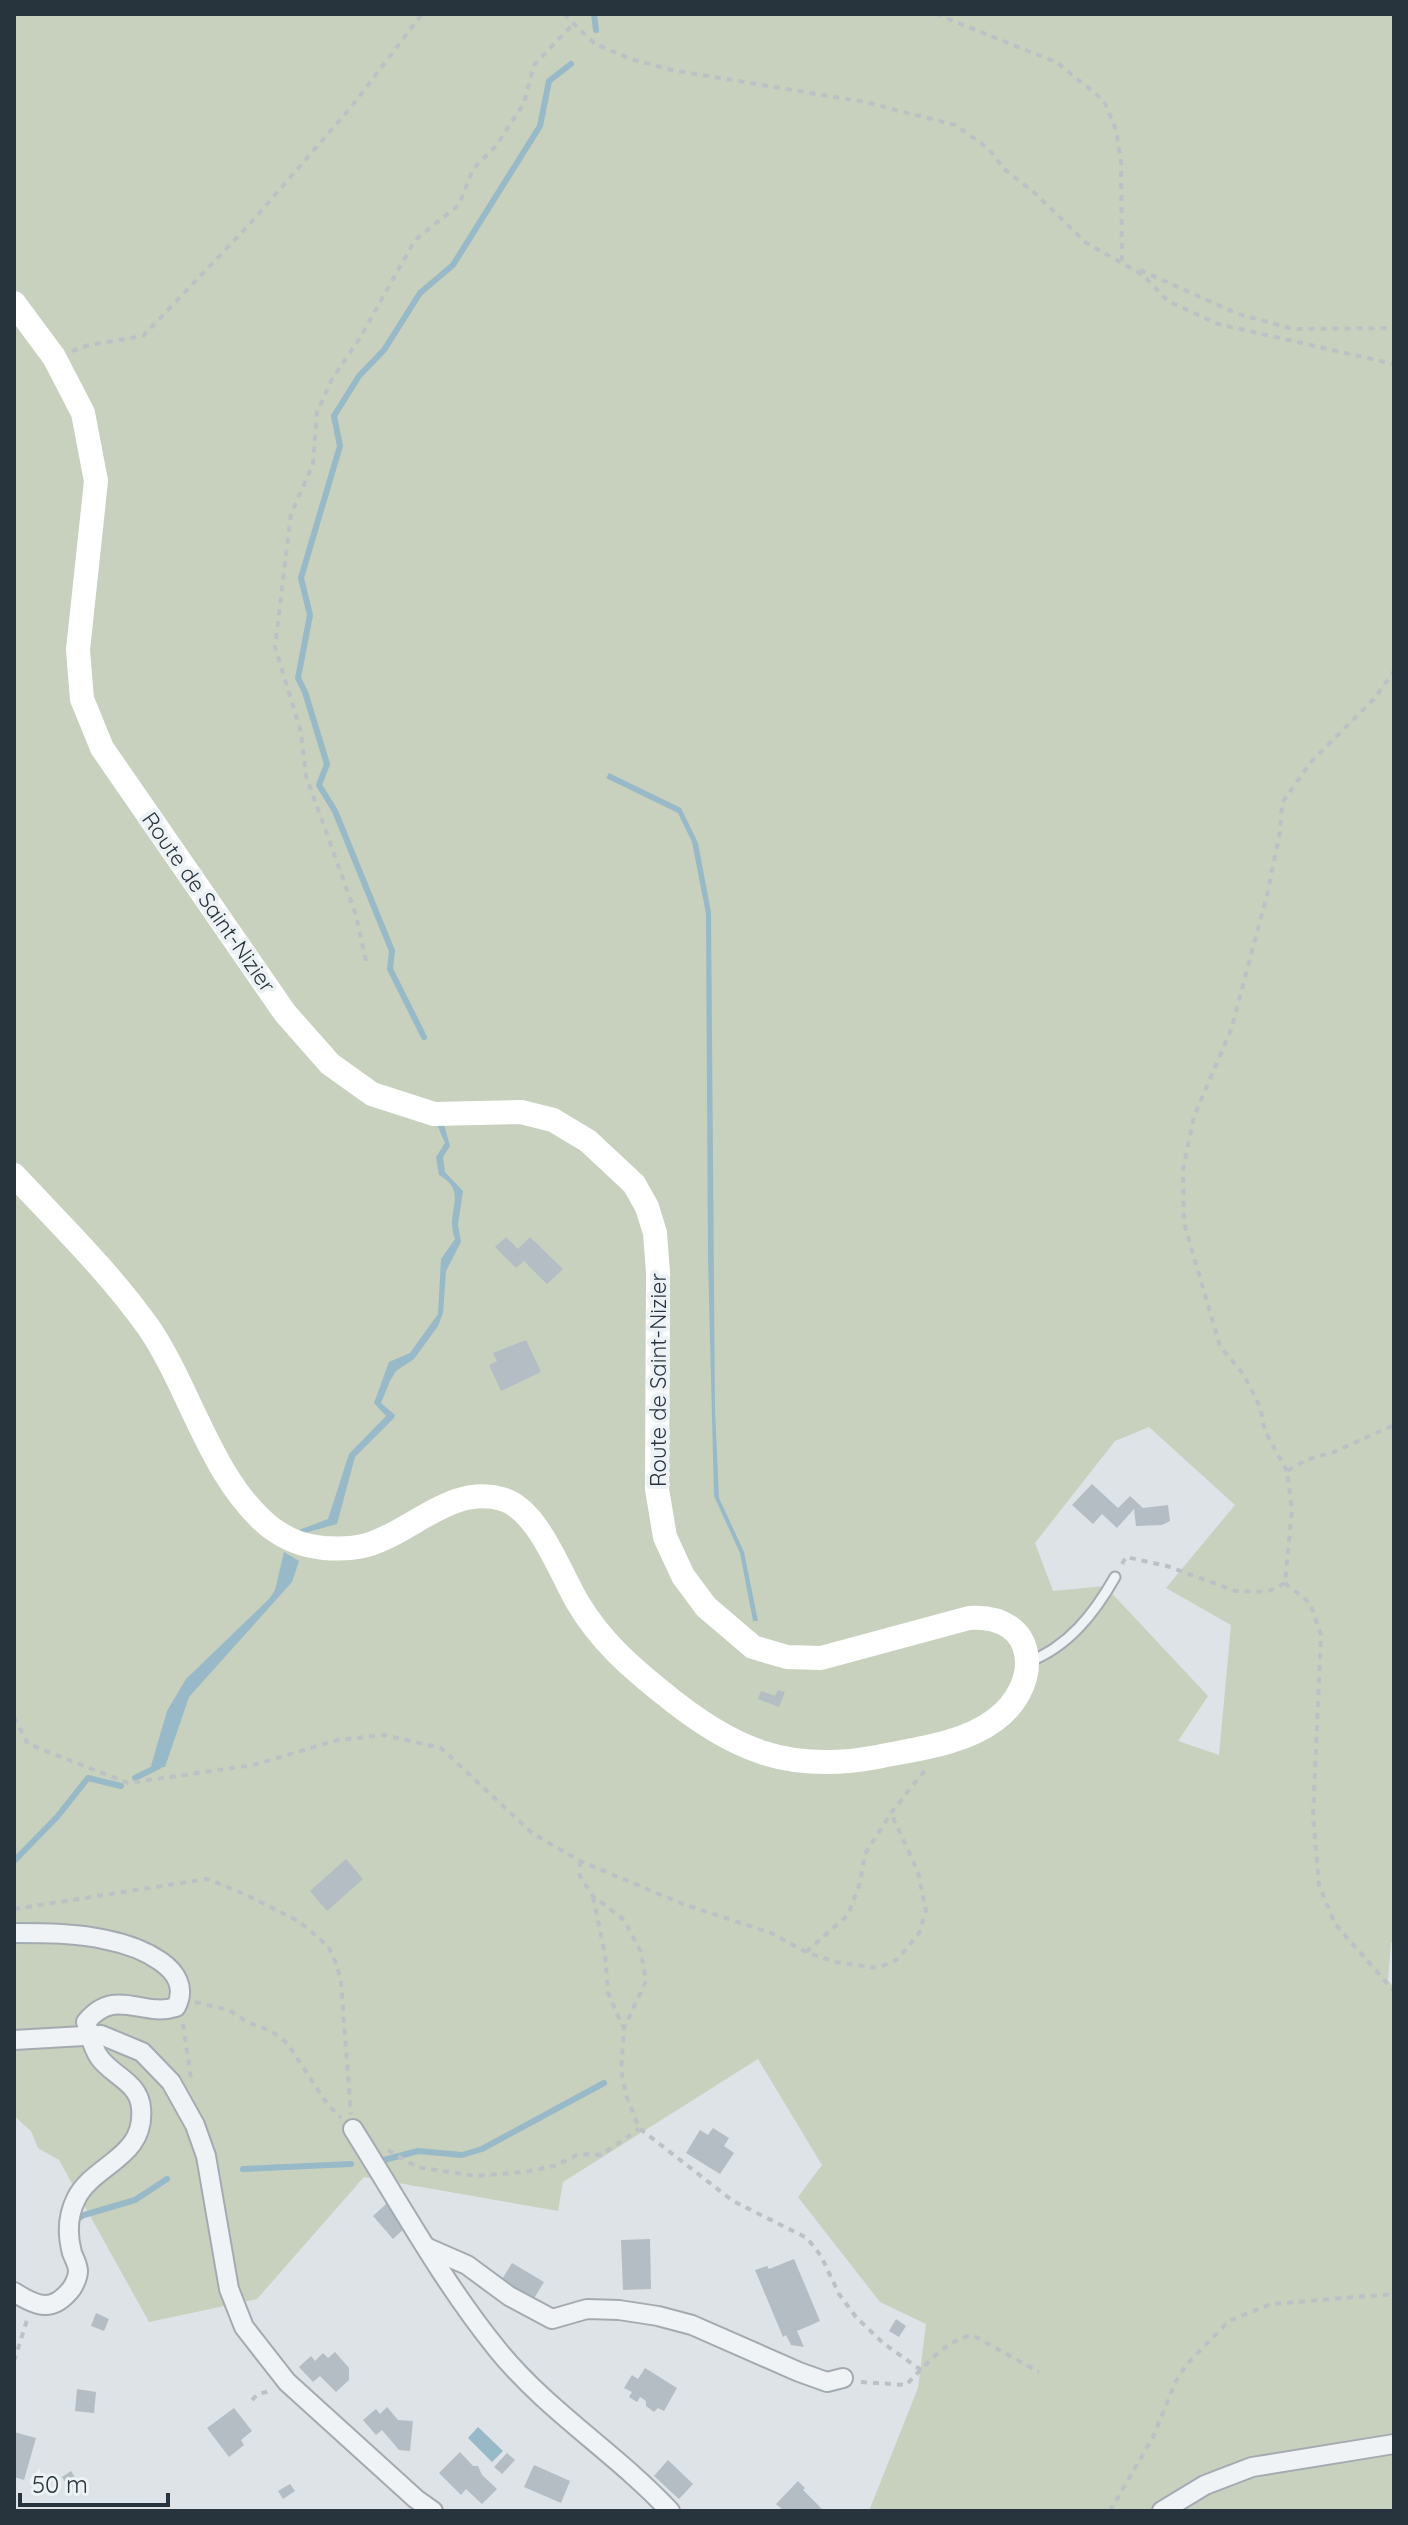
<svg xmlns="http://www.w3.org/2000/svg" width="1408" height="2525" font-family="Quicksand,sans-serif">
<rect width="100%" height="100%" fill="#dde3e7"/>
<path fill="#c7d1be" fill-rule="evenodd" d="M14,14H1394V1940L1391,1943L1388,1980L1394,1988V2511H869L918,2388L926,2324L880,2302L798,2197L822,2165L758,2059L563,2182L558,2211L364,2177L257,2299L149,2322L59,2160L38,2148L31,2131L14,2116ZM1149,1427L1235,1505L1166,1588L1231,1625L1219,1755L1178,1741L1208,1696L1105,1586L1053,1591L1035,1543L1115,1441Z"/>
<g fill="#98b9c7">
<polygon points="609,773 681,808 698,843 711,912 715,1410 719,1498 744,1552 758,1621 753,1621 740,1553 714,1496 708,1258 706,914 692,842 678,813 606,778"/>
<path d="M443,1121L450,1146L443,1157L445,1172L463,1191L458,1225L461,1242L446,1271L443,1313L438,1326L414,1359L396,1371L390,1381L381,1403L395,1415L394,1418L355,1457L337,1524L301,1534L299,1530L328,1519L349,1454L386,1416L374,1403L389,1362L410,1353L438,1314L441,1259L455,1239C444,1210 470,1193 439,1175L436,1157L445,1143L436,1122Z"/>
<polygon points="284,1552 299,1561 292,1582 189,1697 165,1767 151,1766 167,1711 186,1679 269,1599 275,1590"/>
<polygon points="478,2427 503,2451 492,2462 468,2438"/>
</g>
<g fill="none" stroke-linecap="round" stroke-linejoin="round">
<g stroke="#98b9c7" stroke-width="6">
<polyline points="594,14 596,30"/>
<polyline points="424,1037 390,969 392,951 335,811 319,785 327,764 305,692 298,678 310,615 301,578 340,446 334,416 359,376 384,350 420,293 453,265 540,126 549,81 571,64"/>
<polyline points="135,1778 159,1766 161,1760"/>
<polyline points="14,1861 57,1817 88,1778 121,1786"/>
<polyline points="380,2161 418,2151 462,2155 482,2149 604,2083"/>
<polyline points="243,2169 351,2164"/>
<polyline points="74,2221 84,2215 135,2200 167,2179"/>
</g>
</g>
<g fill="#b5bdc4">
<polygon points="506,1237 518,1249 530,1237 563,1269 547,1284 524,1261 516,1268 495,1247"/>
<polygon points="526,1340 541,1372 501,1391 489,1365 497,1361 493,1353"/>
<polygon points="1092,1484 1118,1508 1130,1496 1143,1508 1168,1505 1170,1521 1162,1525 1136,1526 1134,1509 1117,1528 1102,1514 1093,1524 1072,1505"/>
<polygon points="778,1690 785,1692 779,1707 758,1699 761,1691 775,1696"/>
<polygon points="346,1859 363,1879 327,1911 310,1891"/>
<polygon points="713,2128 729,2138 724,2146 734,2153 720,2174 686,2153 700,2130 708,2135"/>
<polygon points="386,2204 406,2227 393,2239 373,2216"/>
<polygon points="650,2239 651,2289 623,2290 621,2240"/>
<polygon points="794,2259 820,2321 797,2331 804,2347 791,2345 786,2335 783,2337 755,2270 767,2266 769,2269"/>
<polygon points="512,2263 544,2282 533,2300 501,2281"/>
<polygon points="96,2313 109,2319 104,2331 91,2326"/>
<polygon points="896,2319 906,2326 899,2337 889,2331"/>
<polygon points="335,2352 349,2368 349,2380 336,2392 320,2376 313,2382 299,2367 311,2356 315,2361 323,2353 328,2358"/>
<polygon points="645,2368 677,2388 664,2411 658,2408 654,2412 646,2406 646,2401 640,2397 637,2402 629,2397 632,2392 624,2388 632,2375 638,2379"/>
<polygon points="77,2389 96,2392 94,2413 75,2411"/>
<polygon points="387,2407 398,2420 413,2421 410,2451 399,2450 382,2430 376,2435 363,2420 376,2409 380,2414"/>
<polygon points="234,2408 252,2431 241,2440 244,2445 229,2457 207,2428"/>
<polygon points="14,2432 36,2438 24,2480 14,2477"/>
<polygon points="460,2452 473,2466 478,2466 482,2475 497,2489 482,2504 466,2489 461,2495 439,2473"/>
<polygon points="507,2453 515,2460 502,2474 494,2467"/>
<polygon points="668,2460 693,2484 679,2499 654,2476"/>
<polygon points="534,2465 570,2481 561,2503 524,2487"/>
<polygon points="71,2471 79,2484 70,2490 62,2477"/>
<polygon points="798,2481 805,2488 803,2490 824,2511 784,2511 776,2504"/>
<polygon points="290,2484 295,2491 283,2499 278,2491"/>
</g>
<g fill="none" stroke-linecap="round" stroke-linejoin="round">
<defs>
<path id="service" d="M1028,1662C1068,1647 1094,1614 1115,1577"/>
<g id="minor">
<path d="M14,1933C44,1933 78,1933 107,1940C137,1946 196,1968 176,2007C142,2018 116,1986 86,2022C90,2034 92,2047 99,2057C112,2076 139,2082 141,2108C146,2158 93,2164 76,2199C67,2217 67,2234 72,2253C74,2258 78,2265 78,2271C78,2277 75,2283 72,2288C53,2313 37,2307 14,2292"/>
<polyline points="14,2040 101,2035 142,2052 171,2082 195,2125 206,2156 229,2289 244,2327 287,2382 416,2499 433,2511"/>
<path d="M353,2129C399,2202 442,2281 497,2349C547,2411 616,2453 670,2511"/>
<polyline points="428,2248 467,2265 509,2296 552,2319 587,2309 619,2310 658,2316 692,2325 799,2372 827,2382 843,2378"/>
<polyline points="1162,2511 1205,2485 1252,2467 1394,2444"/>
</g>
</defs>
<use href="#service" stroke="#a3abb1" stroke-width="13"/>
<use href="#minor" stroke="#a3abb1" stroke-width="22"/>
<g stroke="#bcc1c5" stroke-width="4" stroke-dasharray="6 6" stroke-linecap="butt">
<polyline points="564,14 595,44 631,59 672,70 865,102 955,125 988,148 1004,169 1036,194 1085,242 1143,275 1168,301 1218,324 1394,364"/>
<polyline points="936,14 1058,63 1104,101 1116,130 1121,162 1122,263"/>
<polyline points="1140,270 1238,314 1293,329 1394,328"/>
<polyline points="72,351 89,345 143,336 248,226 352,106 422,14"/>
<polyline points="366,961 356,915 306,776 301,732 275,647 291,514 313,464 317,412 332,379 360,338 415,240 459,205 473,169 496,146 524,103 534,65 574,23"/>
<polyline points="1287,1471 1265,1431 1260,1407 1244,1375 1220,1346 1184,1223 1183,1170 1194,1116 1231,1030 1267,895 1280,832 1282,803 1310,763 1374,699 1394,671"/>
<polyline points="1122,1564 1126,1557 1167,1566 1235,1591 1267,1592 1285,1583 1292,1510 1287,1471 1306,1460 1334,1452 1394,1425"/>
<polyline points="1285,1583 1310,1603 1321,1635 1313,1816 1319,1885 1335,1924 1394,1991"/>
<polyline points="14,1717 28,1744 128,1783 253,1765 338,1740 384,1735 441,1748 532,1833 580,1861 683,1904 771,1933 806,1952 835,1962 878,1968 898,1959 919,1933 926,1911 918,1872 891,1813"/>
<polyline points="580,1861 580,1876 592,1895 624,1920 641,1952 646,1981 624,2028 621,2070 626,2095 639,2128 733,2201 807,2238 821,2256 839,2294 856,2317 883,2343 921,2370"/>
<polyline points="593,1897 605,1954 608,1993 623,2027"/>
<polyline points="14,1909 207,1879 247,1895 300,1922 328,1946 337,1965 341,1983 351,2114"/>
<polyline points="806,1952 848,1915 860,1883 865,1854 891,1813 925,1770"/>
<polyline points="195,2002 229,2010 247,2022 271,2031 287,2043 328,2105 341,2118"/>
<polyline points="183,2024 191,2079"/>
<polyline points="388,2150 417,2167 475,2176 525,2172 554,2166 579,2154 601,2155 639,2129"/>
<polyline points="14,2361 28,2317"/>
<path d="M861,2382L906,2385C925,2366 944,2341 972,2335L1039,2372"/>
<polyline points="252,2400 258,2394 270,2391"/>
<polyline points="1110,2511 1153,2437 1176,2381 1187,2364 1229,2321 1271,2304 1394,2294"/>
</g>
<use href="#service" stroke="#f0f3f5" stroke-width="9"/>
<use href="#minor" stroke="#f0f3f5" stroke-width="18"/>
<path stroke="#fff" stroke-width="24" d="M14,303L54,357L83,413L96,481L78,650L82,699L102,748L285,1013L330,1064L372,1094L434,1114L521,1112L553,1120L588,1141L634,1184L647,1207L655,1233L658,1273L657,1489L665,1537L683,1576L706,1607L753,1647L787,1657L821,1658L969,1618C1039,1613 1043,1685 995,1720C963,1744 916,1749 877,1757C788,1774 731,1749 663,1693C629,1666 600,1640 578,1603C560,1573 538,1509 502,1499C452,1484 412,1532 367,1545C353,1549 338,1549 324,1548C303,1546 287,1540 270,1527C211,1479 191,1390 149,1328C110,1273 60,1224 14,1175"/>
</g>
<g text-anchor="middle" stroke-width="8" stroke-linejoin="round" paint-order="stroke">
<g font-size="22" fill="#27343e" stroke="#edf2f5">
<text transform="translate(209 902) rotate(55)" y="8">Route de Saint-Nizier</text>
<text transform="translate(658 1380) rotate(-90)" y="8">Route de Saint-Nizier</text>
</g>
</g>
<rect width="1408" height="2525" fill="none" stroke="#27343e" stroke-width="32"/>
<path d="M20 2493v12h148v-12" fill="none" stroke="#27343e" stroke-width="4"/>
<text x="32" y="2493" font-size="24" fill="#27343e" stroke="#edf2f5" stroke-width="6" paint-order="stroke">50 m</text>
</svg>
